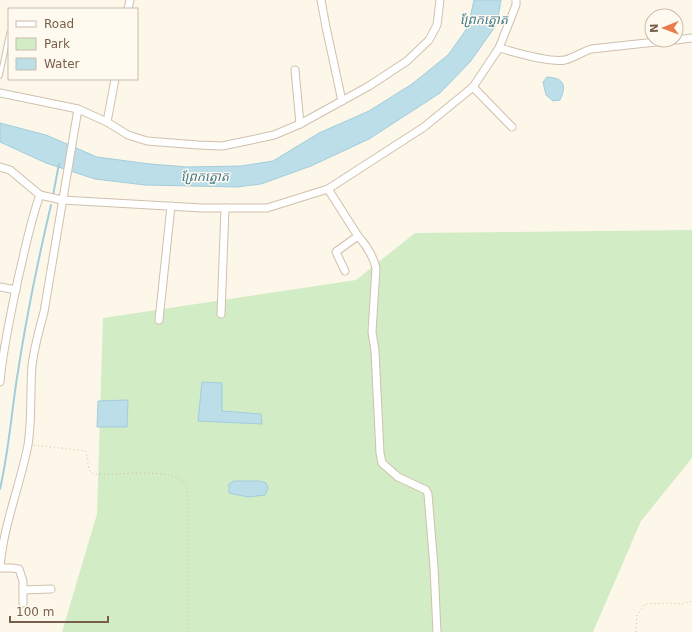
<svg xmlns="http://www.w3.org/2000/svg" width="692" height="632" font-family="'DejaVu Sans','Noto Sans Khmer',sans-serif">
<rect width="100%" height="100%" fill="#fdf7e9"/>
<polygon fill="#d2ecc6" points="692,230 692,458 641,521 593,632 62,632 97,514 103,318 356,280 415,233"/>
<g fill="#bcdee8" stroke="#a2cddb">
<polygon points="474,0 501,0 497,24 470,62 440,93 369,139 311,166 261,184 237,187 145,185 95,179 46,163 0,142 0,123 46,135 97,157 150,164 187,167 241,166 273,161 319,133 369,111 412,84 448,55 468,27"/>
<path d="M547,77C564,78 567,85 560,100L553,101L546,95L543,82Z"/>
<polygon points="202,382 222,383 222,411 261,414 262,424 198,421"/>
<polygon points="128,400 127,427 97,427 98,401"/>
<polygon points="234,481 259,481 266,483 268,488 265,495 248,497 229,493 229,484"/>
</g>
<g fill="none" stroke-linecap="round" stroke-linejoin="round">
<g stroke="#a2cddb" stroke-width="2">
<polyline points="53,195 59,164"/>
<path d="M0,489C8,455 11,419 16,384C25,324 37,264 51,205"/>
</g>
<defs>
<polyline id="service" points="0,76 9,33"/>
<g id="minor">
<polyline points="321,0 326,27 342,101"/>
<polyline points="128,9 130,0"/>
<polyline points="676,40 692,38"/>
<path d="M499,48C515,52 549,63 565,60C573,58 582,52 591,49L674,40"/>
<polyline points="295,70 300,124"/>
<polyline points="473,87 512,127"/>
<polyline points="0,93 78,109 107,122 128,135 147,141 198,145 222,146 251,140 274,135 300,124 369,86 407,61 429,40 437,25 440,0"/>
<polyline points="107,122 115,79"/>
<polyline points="0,167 10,170 40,195 62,200 202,208 267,208 328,189 424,127 473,87 499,48 516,5 516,0"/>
<polyline points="328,189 358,236 337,251 336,252 345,271"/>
<path d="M358,236C367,246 373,255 376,268L372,332L375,351L380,453L382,463L398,477L426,490L428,494L434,567L437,632"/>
<polyline points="0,287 16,290"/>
<polyline points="221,314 225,208"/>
<polyline points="159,320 171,206"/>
<path d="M0,382C3,347 11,313 18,279C25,250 30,222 40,195"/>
<path d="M0,568C3,526 20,486 28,445C32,419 30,392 32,366C34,348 39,330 44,312L78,109"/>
<polyline points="0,568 12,568 19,569 23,581 23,603"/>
<polyline points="23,590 51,589"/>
</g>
</defs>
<use href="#service" stroke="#d0c0ad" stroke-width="5.5"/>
<use href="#minor" stroke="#d0c0ad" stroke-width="9"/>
<g stroke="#d9bca2" stroke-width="1" stroke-dasharray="1 3" stroke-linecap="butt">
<path d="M34,445L86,451L89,470L94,474C119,476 168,466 186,484L188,495V632"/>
<polyline points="636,632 637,615 645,604 668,603 683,604 692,601"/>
</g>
<use href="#service" stroke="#fff" stroke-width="3.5"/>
<use href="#minor" stroke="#fff" stroke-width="7"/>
</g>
<g text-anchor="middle" stroke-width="3" stroke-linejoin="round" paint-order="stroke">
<g font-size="13" font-style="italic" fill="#437a8d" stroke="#fffaf0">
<text x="484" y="24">ព្រែកត្នោត</text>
<text x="205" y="181">ព្រែកត្នោត</text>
</g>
</g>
<rect x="8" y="8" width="130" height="72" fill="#fffaf0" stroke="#c9bcae"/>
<rect x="16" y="21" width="20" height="6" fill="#ffffff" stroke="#c9bcae"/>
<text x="44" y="28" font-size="12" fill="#795f4b">Road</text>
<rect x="16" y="38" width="20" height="12" fill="#d2ecc6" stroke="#c9bcae"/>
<text x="44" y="48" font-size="12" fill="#795f4b">Park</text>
<rect x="16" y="58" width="20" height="12" fill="#bcdee8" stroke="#c9bcae"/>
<text x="44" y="68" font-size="12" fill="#795f4b">Water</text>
<g transform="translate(664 28) rotate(269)"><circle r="19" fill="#fffaf0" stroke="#c9bcae"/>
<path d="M0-3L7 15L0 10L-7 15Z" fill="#ea7c4b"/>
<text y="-6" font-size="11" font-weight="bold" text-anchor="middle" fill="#795f4b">N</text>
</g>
<path d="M10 616v6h98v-6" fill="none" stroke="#795f4b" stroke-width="2"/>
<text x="16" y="616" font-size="12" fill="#795f4b" stroke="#fffaf0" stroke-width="3" paint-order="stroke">100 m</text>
</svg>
